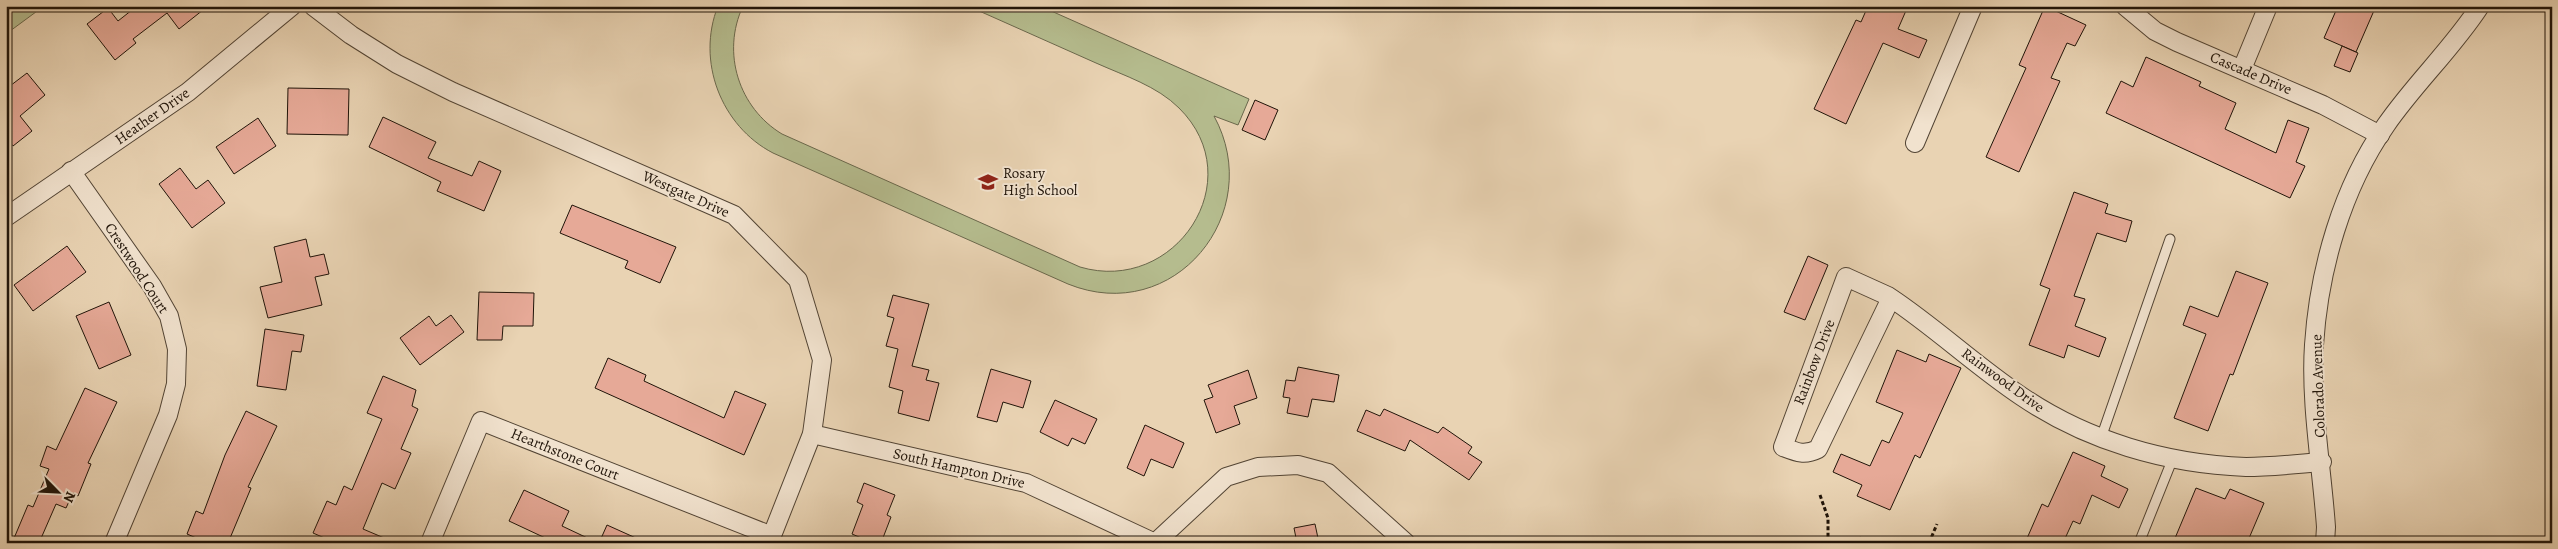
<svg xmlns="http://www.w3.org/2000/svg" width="2558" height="549" font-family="Alegreya,serif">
<rect width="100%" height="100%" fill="#e9d3b3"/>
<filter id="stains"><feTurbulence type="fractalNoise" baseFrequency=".004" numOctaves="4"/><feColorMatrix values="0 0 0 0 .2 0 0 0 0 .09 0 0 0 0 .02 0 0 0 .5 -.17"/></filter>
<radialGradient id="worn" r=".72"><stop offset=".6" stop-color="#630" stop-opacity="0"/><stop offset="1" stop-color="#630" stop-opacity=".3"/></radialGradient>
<g fill="#b5bc8e" stroke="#6a684c">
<polygon points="6,6 44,6 6,34"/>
<path d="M718,6H743C721,53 739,108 782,134L1080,267C1175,295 1252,180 1179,108C1157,86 1125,76 1096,63C1053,44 1011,25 968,6H1040L1249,99L1238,125L1214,116C1267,213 1174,327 1068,284L773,153C721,126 696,61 718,6Z"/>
</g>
<g fill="#e6a997" stroke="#201409">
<polygon points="137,6 208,6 179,29 167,13 133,39 136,43 115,60 87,24 108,8 118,21"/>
<polygon points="1868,6 1908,6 1898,29 1927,40 1919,58 1883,43 1846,124 1814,109 1856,20 1861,22"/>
<polygon points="2045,6 2086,25 2075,46 2067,43 2051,78 2060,81 2019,172 1986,157 2026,68 2019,65"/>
<polygon points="2338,6 2376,6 2356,52 2324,38"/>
<polygon points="2342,46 2358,53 2350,72 2334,66"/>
<polygon points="2146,57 2201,82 2199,86 2236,103 2225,129 2276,153 2288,120 2309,128 2296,162 2305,166 2290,198 2106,113 2121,81 2133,87"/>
<polygon points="27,73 45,95 20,116 32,131 13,146 6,137 6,89"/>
<polygon points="288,88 349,89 348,135 287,134"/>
<polygon points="1255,100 1278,110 1265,140 1242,130"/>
<polygon points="383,117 436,142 428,158 472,176 479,161 501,171 484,211 437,191 441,182 369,147"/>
<polygon points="258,118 276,146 234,174 216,147"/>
<polygon points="180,168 196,189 208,180 225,203 192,228 159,184"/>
<polygon points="2074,192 2108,204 2105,213 2132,221 2126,242 2097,233 2074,296 2085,299 2075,326 2106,338 2099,357 2068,345 2064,358 2029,345 2050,289 2040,285"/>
<polygon points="572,205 676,247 660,283 625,268 628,261 560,233"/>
<polygon points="306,239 310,257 324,254 329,274 315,277 322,305 268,318 260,287 282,282 274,247"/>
<polygon points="67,246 86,272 33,311 14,285"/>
<polygon points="1808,256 1828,265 1805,320 1784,312"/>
<polygon points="2236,271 2268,283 2233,375 2230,374 2208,431 2174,418 2206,334 2183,325 2190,306 2218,317"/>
<polygon points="479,292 534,293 533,326 503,326 502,340 477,340"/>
<polygon points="893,295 929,304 912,366 929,370 926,380 939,383 929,421 898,413 903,391 889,387 898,349 886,346 894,318 887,316"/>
<polygon points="109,302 131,355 99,369 76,316"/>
<polygon points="451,315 464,332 420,365 400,338 429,316 436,326"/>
<polygon points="265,329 304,335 301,352 292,351 286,390 257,386"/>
<polygon points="1897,350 1926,362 1929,354 1961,368 1920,458 1915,455 1890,510 1857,496 1862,485 1833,472 1841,454 1870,466 1882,440 1889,443 1903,413 1876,402"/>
<polygon points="608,358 646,375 644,381 724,418 735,391 766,404 744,455 595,388"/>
<polygon points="1298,367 1339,375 1334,402 1312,399 1308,417 1287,413 1290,398 1283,397 1286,380 1295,381"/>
<polygon points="991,369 1031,381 1023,408 1003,402 997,422 977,417"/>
<polygon points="1248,370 1257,398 1234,406 1240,424 1216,433 1204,400 1213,397 1208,385"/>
<polygon points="383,376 416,390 412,406 418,409 401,449 411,453 395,489 382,483 363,529 396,543 336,543 313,533 327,501 336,505 344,486 352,490 382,419 367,413"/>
<polygon points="85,388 117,402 88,463 91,464 78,496 73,493 66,508 56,504 39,543 12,543 28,505 33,507 49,469 40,466 47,446 56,450"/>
<polygon points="1055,400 1097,419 1085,444 1072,438 1068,446 1040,432"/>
<polygon points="1384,409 1438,433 1443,427 1472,447 1468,453 1482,462 1469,480 1410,440 1405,451 1357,431 1366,410 1380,416"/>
<polygon points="246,411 277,426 248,487 251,488 228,543 208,543 187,534 196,511 203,514 225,455"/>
<polygon points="1145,425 1184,443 1173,468 1151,459 1144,476 1127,468"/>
<polygon points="2073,452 2105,466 2101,476 2128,489 2119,508 2092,495 2080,524 2073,521 2063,543 2025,543 2042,504 2048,507"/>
<polygon points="864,483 895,495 887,515 891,517 881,543 873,543 852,534 863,505 857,502"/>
<polygon points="2196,488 2225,499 2230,489 2264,503 2247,543 2173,543"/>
<polygon points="524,490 569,511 562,526 598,543 556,543 509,521"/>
<polygon points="1315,524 1319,543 1297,543 1294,528"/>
<polygon points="607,525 647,543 599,543"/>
</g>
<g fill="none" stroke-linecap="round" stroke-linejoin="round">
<defs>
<g id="service">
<polyline points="2101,438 2170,239"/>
<polyline points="2139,543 2173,458"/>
</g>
<g id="minor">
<polyline points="313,6 351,35 397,64 453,92 734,215 798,280 822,360 812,434 769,543"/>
<polyline points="2125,6 2155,31 2177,42 2323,105 2380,135"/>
<polyline points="2242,69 2268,6"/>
<polyline points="1915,143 1973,6"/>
<polyline points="71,171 152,286 169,316 177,349 176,384 168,415 114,543"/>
<polyline points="6,217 188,92 292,6"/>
<path d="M1891,298L1818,449C1804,456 1796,452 1783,447L1846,277L1888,296L1891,298C1936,328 1976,366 2021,396C2087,441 2166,464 2246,467C2271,467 2297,464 2322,462"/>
<polyline points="812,434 1026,483 1155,543"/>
<polyline points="430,543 481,421 772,536"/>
<polyline points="1155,543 1226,477 1258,467 1298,465 1328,473 1406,543"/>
<path d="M2325,543L2326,527C2322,469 2310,402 2314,345C2319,269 2342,188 2386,125C2415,83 2452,49 2480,6"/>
</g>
</defs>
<use href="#service" stroke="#524434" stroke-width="11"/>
<use href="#minor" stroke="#524434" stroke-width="20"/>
<g stroke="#201409" stroke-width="3" stroke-dasharray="4 2.5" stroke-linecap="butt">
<polyline points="6,21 11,6"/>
<polyline points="1820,495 1828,518 1828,543"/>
<polyline points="1838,543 1862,538 1865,543"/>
<polyline points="1929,543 1937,524"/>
</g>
<use href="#service" stroke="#f1e2ce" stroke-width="9"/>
<use href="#minor" stroke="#f1e2ce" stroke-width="18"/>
</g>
<defs>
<symbol id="school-bare" viewBox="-9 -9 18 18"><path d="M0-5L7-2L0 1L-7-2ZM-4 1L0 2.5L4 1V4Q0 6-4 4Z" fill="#8f2418" stroke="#f1e2ce" stroke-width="2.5" paint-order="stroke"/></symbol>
</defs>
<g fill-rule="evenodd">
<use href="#school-bare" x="974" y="168" width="28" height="28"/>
</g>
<g text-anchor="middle" stroke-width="4" stroke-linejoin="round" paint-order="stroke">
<g font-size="15" fill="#201409" stroke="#f1e2ce">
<text transform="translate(2251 73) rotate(23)" y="5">Cascade Drive</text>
<text transform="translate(152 116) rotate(-35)" y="5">Heather Drive</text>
<text transform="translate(686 194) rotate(24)" y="5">Westgate Drive</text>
<text transform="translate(137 268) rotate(57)" y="5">Crestwood Court</text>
<text transform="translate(1814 362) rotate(-69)" y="5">Rainbow Drive</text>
<text transform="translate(2003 380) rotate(36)" y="5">Rainwood Drive</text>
<text transform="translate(2318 386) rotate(-92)" y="5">Colorado Avenue</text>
<text transform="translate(565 454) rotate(22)" y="5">Hearthstone Court</text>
<text transform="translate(959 468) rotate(13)" y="5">South Hampton Drive</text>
</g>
<g font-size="15" fill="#201409" stroke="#f1e2ce" text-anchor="start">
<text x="1003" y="178">Rosary<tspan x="1003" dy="17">High School</tspan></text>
</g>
</g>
<rect width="2558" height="549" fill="none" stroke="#e9d3b3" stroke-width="25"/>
<rect x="8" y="8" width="2543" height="534" fill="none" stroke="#201409" stroke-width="2.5"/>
<rect x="12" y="12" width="2533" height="524" fill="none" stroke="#201409"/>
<g transform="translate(58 492) rotate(114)" stroke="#f1e2ce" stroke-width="4" paint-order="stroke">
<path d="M0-4L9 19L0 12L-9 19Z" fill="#201409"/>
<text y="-8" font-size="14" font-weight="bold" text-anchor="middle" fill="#201409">N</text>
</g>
<rect width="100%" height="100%" filter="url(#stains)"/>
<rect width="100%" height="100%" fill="url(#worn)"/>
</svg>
